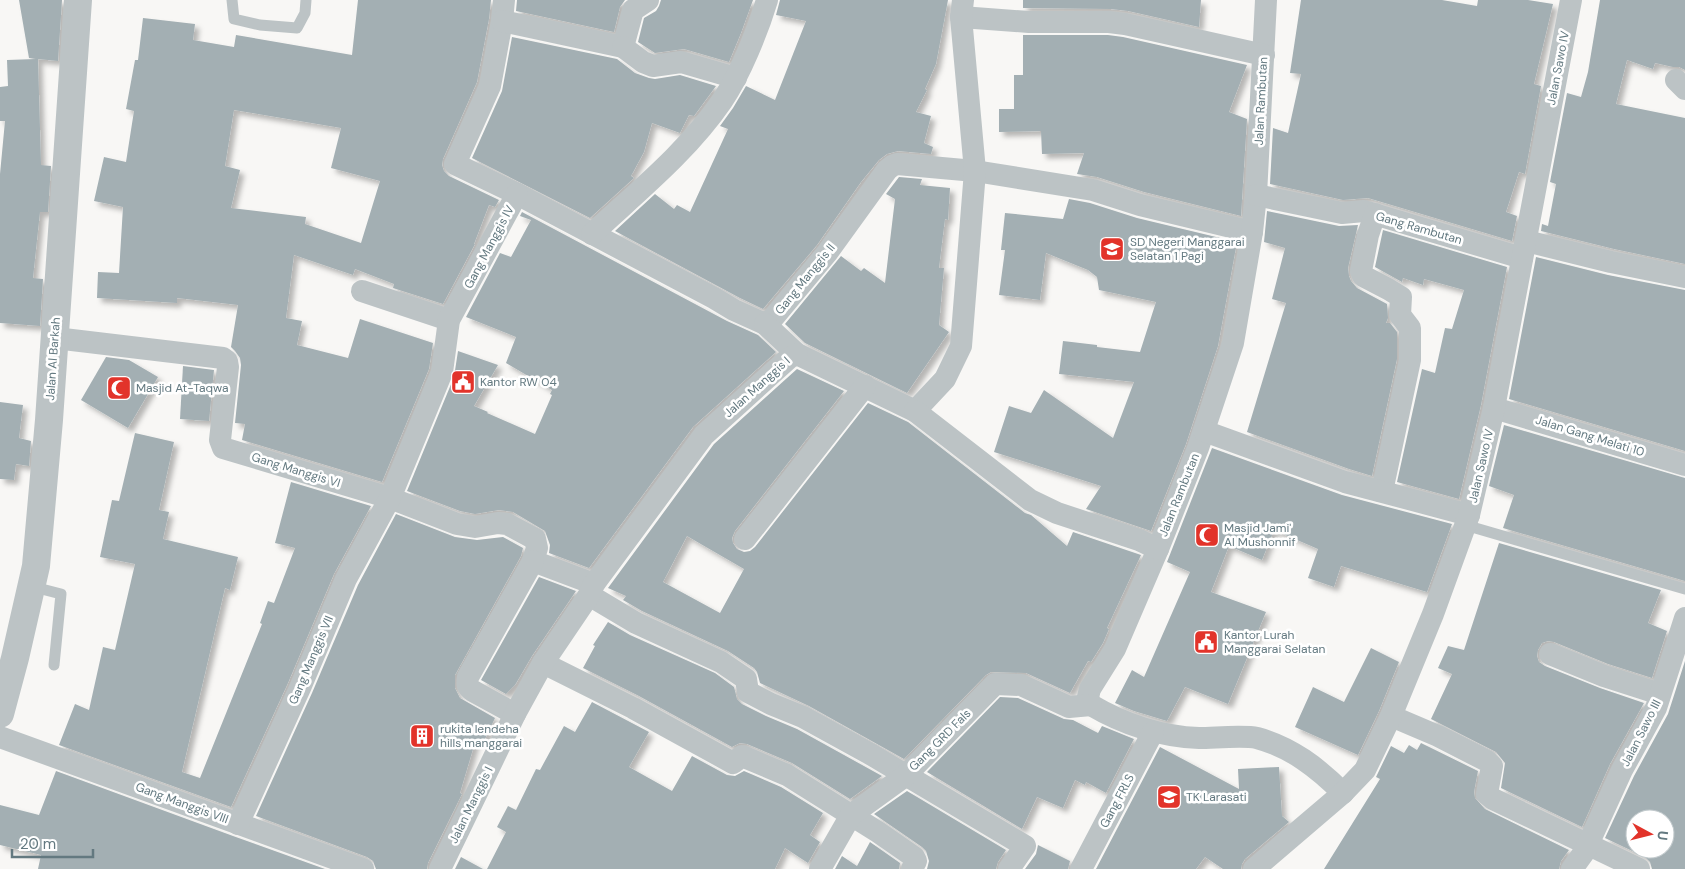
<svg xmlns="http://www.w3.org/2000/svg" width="1685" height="869" font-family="'DM Sans',sans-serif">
<defs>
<filter id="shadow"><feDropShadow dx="4.5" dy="4.5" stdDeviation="2.5" flood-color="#0004"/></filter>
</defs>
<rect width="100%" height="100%" fill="#f8f7f5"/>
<g fill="#a3afb3" fill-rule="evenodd" filter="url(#shadow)">
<polygon points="19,0 62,0 58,61 38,59 41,165 51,166 48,212 40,212 33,278 43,279 40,326 0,323 0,174 5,121 0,121 0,87 8,86 7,60 36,59 29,58"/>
<path d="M358,0H491L489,19L477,82L443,159L442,165L444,171L449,176L499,200L495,207L489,205L474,244H475L443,304L393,288L394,284L355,269L353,275L294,255L286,318L302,321L297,345L348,358L360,319L433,343L429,369L382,482L242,440L245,424L235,423L241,365L240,358L235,351L231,347L238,305L177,298V303L97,298L98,272L119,273L123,207L94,201L104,157L126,162L134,111L126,109L135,60H138L143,18L195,24L193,40L234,47L236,35L352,55ZM234,110L341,128L331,168L380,181L361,243L305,224L306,217L231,208L240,170L225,166Z"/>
<polygon points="517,0 625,0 620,7 614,32 516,11"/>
<polygon points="661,0 753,0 741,33 729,62 684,49 655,53 638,42 644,18 656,11 659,6"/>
<polygon points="780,0 948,0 936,64 925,89 927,90 916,112 931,116 924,143 933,147 931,154 898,151 887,154 879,160 861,182 817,245 763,309 740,298 615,231 655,194 674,209 677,205 690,212 728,129 720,126 733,108 746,86 775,100 806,21 776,15"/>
<polygon points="1023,0 1201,0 1199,27 1128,11 1111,9 1023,8"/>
<polygon points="1301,0 1442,0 1477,6 1478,0 1528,0 1553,4 1534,84 1541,86 1525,174 1519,172 1506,212 1517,216 1512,241 1368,198 1343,200 1270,184 1273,128 1288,133 1301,74 1290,73"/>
<polygon points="1600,0 1685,0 1685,70 1679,67 1673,67 1655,63 1653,69 1627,60 1616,104 1685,118 1685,264 1614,249 1541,231 1542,224 1548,226 1556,184 1550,182 1567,93 1581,97 1588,72"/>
<polygon points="1023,35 1108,35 1123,37 1247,65 1229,112 1247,119 1241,216 1144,192 1097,177 1077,174 1084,153 1042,154 1041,131 999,132 999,109 1014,109 1014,75 1023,75"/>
<polygon points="512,37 617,59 635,73 649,78 655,79 680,75 716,86 694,116 689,115 680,133 652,123 644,152 631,176 634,178 590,218 472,158 502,91"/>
<polygon points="899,177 922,179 920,185 950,188 948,220 945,219 939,268 944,268 939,325 949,332 907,393 805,343 785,324 841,256 861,271 864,268 885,283 895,199 886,194"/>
<polygon points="1069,199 1090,203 1137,218 1237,242 1218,346 1186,444 1151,531 1086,509 1101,486 994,452 1009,406 1031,413 1044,390 1113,438 1134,382 1059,374 1063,341 1097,345 1097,347 1140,352 1156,302 1099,290 1097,277 1088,270 1046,253 1040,300 999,295 1005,250 1001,250 1005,213 1063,219"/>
<polygon points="1267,211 1339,226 1358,225 1348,268 1349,276 1351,281 1357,288 1387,304 1388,318 1386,323 1390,323 1397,332 1397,359 1372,476 1349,469 1247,432 1286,303 1272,299 1285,248 1264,242"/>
<polygon points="522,212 727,321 758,335 776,352 693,427 589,568 549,553 550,545 545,531 513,512 499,510 475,514 460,511 407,491 454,377 458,351 498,365 474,406 488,412 487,413 535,434 552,395 550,394 552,390 506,363 516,337 466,317 500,253 511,257 531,220 520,216"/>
<polygon points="1383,230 1507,267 1481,405 1459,499 1397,482 1422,369 1435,373 1445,328 1452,329 1464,290 1424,279 1423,285 1403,278 1402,282 1375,267"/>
<polygon points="1536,257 1608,275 1685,290 1685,451 1509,399"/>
<polygon points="106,357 129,360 158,377 128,428 81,400"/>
<polygon points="183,366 214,370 209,421 180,419"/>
<path d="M797,369L844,391L735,531L732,538L733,543L737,549L744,552L750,551L755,547L868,403L908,422L1025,513L1031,515L1067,546L1073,532L1141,555L1107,628L1109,629L1103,643L1091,662L1088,661L1070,693L1026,673L991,672L986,675L904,759L809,706L760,683L757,672L754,668L728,651L642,611L623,600L626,596L608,588L714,444ZM687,536L744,569L720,613L663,582Z"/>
<polygon points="0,402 23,405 19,438 31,441 29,466 16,464 14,480 0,479"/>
<polygon points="1504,425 1685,478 1685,581 1503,528 1514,495 1489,486"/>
<polygon points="135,433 174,442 159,510 169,512 163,539 238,557 230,590 225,588 182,772 200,778 262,624 260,623 268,601 274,603 295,548 275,543 291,482 371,506 334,574 288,683 231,807 59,745 75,704 89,710 103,647 115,650 135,564 100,557 112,500 119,501"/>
<polygon points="1212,448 1342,495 1452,524 1427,592 1341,566 1334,587 1308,578 1318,549 1274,530 1262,560 1229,546 1211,592 1266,612 1228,704 1185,687 1167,721 1134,711 1115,703 1132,670 1144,677 1190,572 1167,562"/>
<polygon points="396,514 455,537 477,540 503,537 523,548 521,556 455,675 455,688 460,698 495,718 484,741 476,739 460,793 462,794 428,863 427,869 376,869 373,861 367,857 256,816 312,693 358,585"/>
<polygon points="1499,543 1661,590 1648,623 1667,631 1652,678 1608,664 1554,642 1548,641 1542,643 1538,650 1537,656 1539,662 1545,666 1600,688 1644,703 1610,764 1582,827 1501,788 1505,763 1496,752 1431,719 1452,674 1438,668 1448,646 1464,650"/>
<polygon points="539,577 576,591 532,656 515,685 506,694 481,680"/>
<polygon points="608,622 630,635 715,673 734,687 737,699 742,704 766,716 797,729 882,776 850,799 792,763 747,744 740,743 732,747 639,696 583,668 595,646 593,645"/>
<polygon points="1371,648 1399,662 1379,711 1358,755 1295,727 1313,687 1344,702"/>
<path d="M1685,661V869H1652L1650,862L1645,857L1605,838L1634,776L1668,714ZM1635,819H1665V849H1635Z"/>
<polygon points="1000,697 1018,698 1064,719 1073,720 1098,733 1102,726 1134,739 1106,793 1086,782 1085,785 1075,780 1063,808 1037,797 1022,829 927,772"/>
<polygon points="592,702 649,732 629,767 672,791 692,756 727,775 735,776 744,771 781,787 823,813 810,835 820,842 808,863 785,848 775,869 487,869 506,832 497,827 508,806 516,810 536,769 540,770 564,726 575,732"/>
<polygon points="1421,743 1478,771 1474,792 1475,798 1485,809 1569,850 1561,861 1559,869 1324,869 1380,779 1376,777 1391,746 1404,753 1409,745 1417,750"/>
<polygon points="1160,747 1239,789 1238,769 1279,767 1282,816 1289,822 1245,859 1242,864 1241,869 1223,869 1205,857 1196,869 1096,869"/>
<polygon points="56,771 233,836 325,869 38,869 41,855 0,845 0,805 39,815"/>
<polygon points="907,791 1006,850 998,862 996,869 927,869 929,861 926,851 922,847 874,814"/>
<polygon points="870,842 900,863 899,869 835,869 842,856 857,866"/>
<polygon points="1038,845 1070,861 1068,869 1025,869 1036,854"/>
<polygon points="461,857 483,869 455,869"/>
</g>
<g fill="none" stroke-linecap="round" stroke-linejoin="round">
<g stroke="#bcc3c5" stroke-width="11">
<polyline points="232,0 234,19 260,25 297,28 305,13 306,0"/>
<polyline points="1465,525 1685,589"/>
<polyline points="30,586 61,594 54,665"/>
</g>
<g stroke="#bcc3c5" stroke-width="22">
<polyline points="504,0 502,21 490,86 455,164 517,194 714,298 734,310 765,324 773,318 827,253 887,170 892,166 897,164 975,171 1093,190 1140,205 1252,232"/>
<path d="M1266,0L1256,195L1252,232L1233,343L1198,448L1158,549L1115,649L1090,689L1088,697L1091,705C1123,724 1162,737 1199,738C1214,738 1244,735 1257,738C1291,747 1318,768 1343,793"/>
<polyline points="961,17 1029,22 1109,22 1125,24 1264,55"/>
<polyline points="502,21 623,47 633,10 648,0"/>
<polyline points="623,47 643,62 653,66 681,62 736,78"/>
<polyline points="1676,80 1685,89"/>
<polyline points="1256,195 1342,213 1364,211 1522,258"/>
<polyline points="1375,214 1368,235 1361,271 1363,276 1388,289 1401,297 1400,315 1410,328 1410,360 1384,482 1380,491"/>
<path d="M592,234C637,192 687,152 722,101C740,75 758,30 767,0"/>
<polyline points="1526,241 1611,262 1685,277"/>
<polyline points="362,291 449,320"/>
<polyline points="765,324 797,354 915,411 945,379 961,346 975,171 961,17 963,0"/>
<polyline points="55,338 223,358 227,361 228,367 220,440 223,448 390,498 457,524 475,527 498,523 507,524 535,539 537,548 533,561 594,584"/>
<polyline points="1494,408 1685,465"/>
<polyline points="915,411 1030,500 1057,513 1139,540 1158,549"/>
<polyline points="1204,431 1345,482 1469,515"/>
<polyline points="745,539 865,386"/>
<polyline points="589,595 636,623 721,662 746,679 748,692 771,704 803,717 872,755 1025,846 1009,869"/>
<polyline points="1550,654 1604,676 1660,694"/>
<polyline points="543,663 633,708 733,763 742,756 787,775 878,832 914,857 916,861 912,869"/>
<path d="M515,714L473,691C467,687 467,684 468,677L533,561"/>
<polyline points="1391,716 1438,736 1487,761 1492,766 1487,794 1493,799 1639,869"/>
<polyline points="0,737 363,869"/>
<polyline points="238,824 300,688 346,579 390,498 442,372 449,320 517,194"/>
<polyline points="440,869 515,714 543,663 589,595 594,584 704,435 789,358 797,354"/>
<polyline points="820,869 851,815 905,776 995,684 1021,685 1069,707 1091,705"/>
<polyline points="1081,869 1153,732"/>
<polyline points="1254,869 1343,793 1365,770 1391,716 1433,614 1469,515 1494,408 1571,0"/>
<polyline points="1572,869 1585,851 1622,770 1656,708 1685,618"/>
</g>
<polyline stroke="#bcc3c5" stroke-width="28" points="0,714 15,658 36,566 49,420 78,0"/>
</g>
<defs>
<symbol id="school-square" viewBox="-11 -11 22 22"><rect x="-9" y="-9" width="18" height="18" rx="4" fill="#e2332a" stroke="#fff"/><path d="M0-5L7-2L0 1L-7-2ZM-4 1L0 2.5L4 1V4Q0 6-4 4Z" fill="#fff"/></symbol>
<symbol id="civic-square" viewBox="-11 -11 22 22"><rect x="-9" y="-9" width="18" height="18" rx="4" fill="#e2332a" stroke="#fff"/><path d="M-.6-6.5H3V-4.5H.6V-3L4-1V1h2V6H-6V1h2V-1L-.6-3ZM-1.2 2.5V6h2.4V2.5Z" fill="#fff"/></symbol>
<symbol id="mosque-square" viewBox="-11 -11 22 22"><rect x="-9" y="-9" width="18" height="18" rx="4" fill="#e2332a" stroke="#fff"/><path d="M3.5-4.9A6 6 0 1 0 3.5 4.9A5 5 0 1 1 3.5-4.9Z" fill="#fff"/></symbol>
<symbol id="building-square" viewBox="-11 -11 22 22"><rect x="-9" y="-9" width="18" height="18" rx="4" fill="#e2332a" stroke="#fff"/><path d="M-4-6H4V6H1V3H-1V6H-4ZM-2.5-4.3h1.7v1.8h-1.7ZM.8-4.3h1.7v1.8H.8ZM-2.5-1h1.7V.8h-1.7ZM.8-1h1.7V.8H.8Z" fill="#fff"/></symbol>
</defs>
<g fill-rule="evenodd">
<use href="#school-square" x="1098" y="235" width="28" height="28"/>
<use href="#civic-square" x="449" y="368" width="28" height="28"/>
<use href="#mosque-square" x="105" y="374" width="28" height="28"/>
<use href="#mosque-square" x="1193" y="521" width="28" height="28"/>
<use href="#civic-square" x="1192" y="628" width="28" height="28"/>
<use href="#building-square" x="408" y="722" width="28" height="28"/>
<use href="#school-square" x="1155" y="783" width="28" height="28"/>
</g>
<g text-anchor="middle" stroke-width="5" stroke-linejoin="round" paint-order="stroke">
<g font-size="12" fill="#637980" stroke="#fff">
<text transform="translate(1558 68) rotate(-79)" y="4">Jalan Sawo IV</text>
<text transform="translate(1261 101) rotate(-87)" y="4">Jalan Rambutan</text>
<text transform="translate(1419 228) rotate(16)" y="4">Gang Rambutan</text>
<text transform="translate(489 247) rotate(-62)" y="4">Gang Manggis IV</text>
<text transform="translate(805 279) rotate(-51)" y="4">Gang Manggis II</text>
<text transform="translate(53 359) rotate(-86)" y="4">Jalan Al Barkah</text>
<text transform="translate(757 387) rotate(-42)" y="4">Jalan Manggis I</text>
<text transform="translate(1590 436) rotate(17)" y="4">Jalan Gang Melati 10</text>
<text transform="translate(1481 466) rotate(-77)" y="4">Jalan Sawo IV</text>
<text transform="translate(296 470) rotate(17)" y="4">Gang Manggis VI</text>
<text transform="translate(1179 495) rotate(-68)" y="4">Jalan Rambutan</text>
<text transform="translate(311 660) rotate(-67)" y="4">Gang Manggis VII</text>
<text transform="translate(1641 733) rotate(-63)" y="4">Jalan Sawo III</text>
<text transform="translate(940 740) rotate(-45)" y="4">Gang GRD Fals</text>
<text transform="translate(1117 801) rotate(-62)" y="4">Gang FRLS</text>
<text transform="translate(182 803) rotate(20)" y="4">Gang Manggis VIII</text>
<text transform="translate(471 805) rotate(-64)" y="4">Jalan Manggis I</text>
</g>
<g font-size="12" fill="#637980" stroke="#fff" text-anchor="start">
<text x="1130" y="246">SD Negeri Manggarai<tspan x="1130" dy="14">Selatan 1 Pagi</tspan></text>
<text x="480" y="386">Kantor RW 04</text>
<text x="136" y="392">Masjid At-Taqwa</text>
<text x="1224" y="532">Masjid Jami'<tspan x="1224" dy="14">Al Mushonnif</tspan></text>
<text x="1224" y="639">Kantor Lurah<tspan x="1224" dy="14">Manggarai Selatan</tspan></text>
<text x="440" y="733">rukita lendeha<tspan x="440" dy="14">hills manggarai</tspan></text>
<text x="1186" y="801">TK Larasati</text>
</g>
</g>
<g transform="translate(1650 834) rotate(97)"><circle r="24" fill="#ffffff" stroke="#c1c9cc"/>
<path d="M0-4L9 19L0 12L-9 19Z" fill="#e2332a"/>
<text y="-8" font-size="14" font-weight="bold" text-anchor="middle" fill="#637980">U</text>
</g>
<path d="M12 849v8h81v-8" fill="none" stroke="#637980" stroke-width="2.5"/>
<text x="20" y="849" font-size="15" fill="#637980" stroke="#ffffff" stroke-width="4" paint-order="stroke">20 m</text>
</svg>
